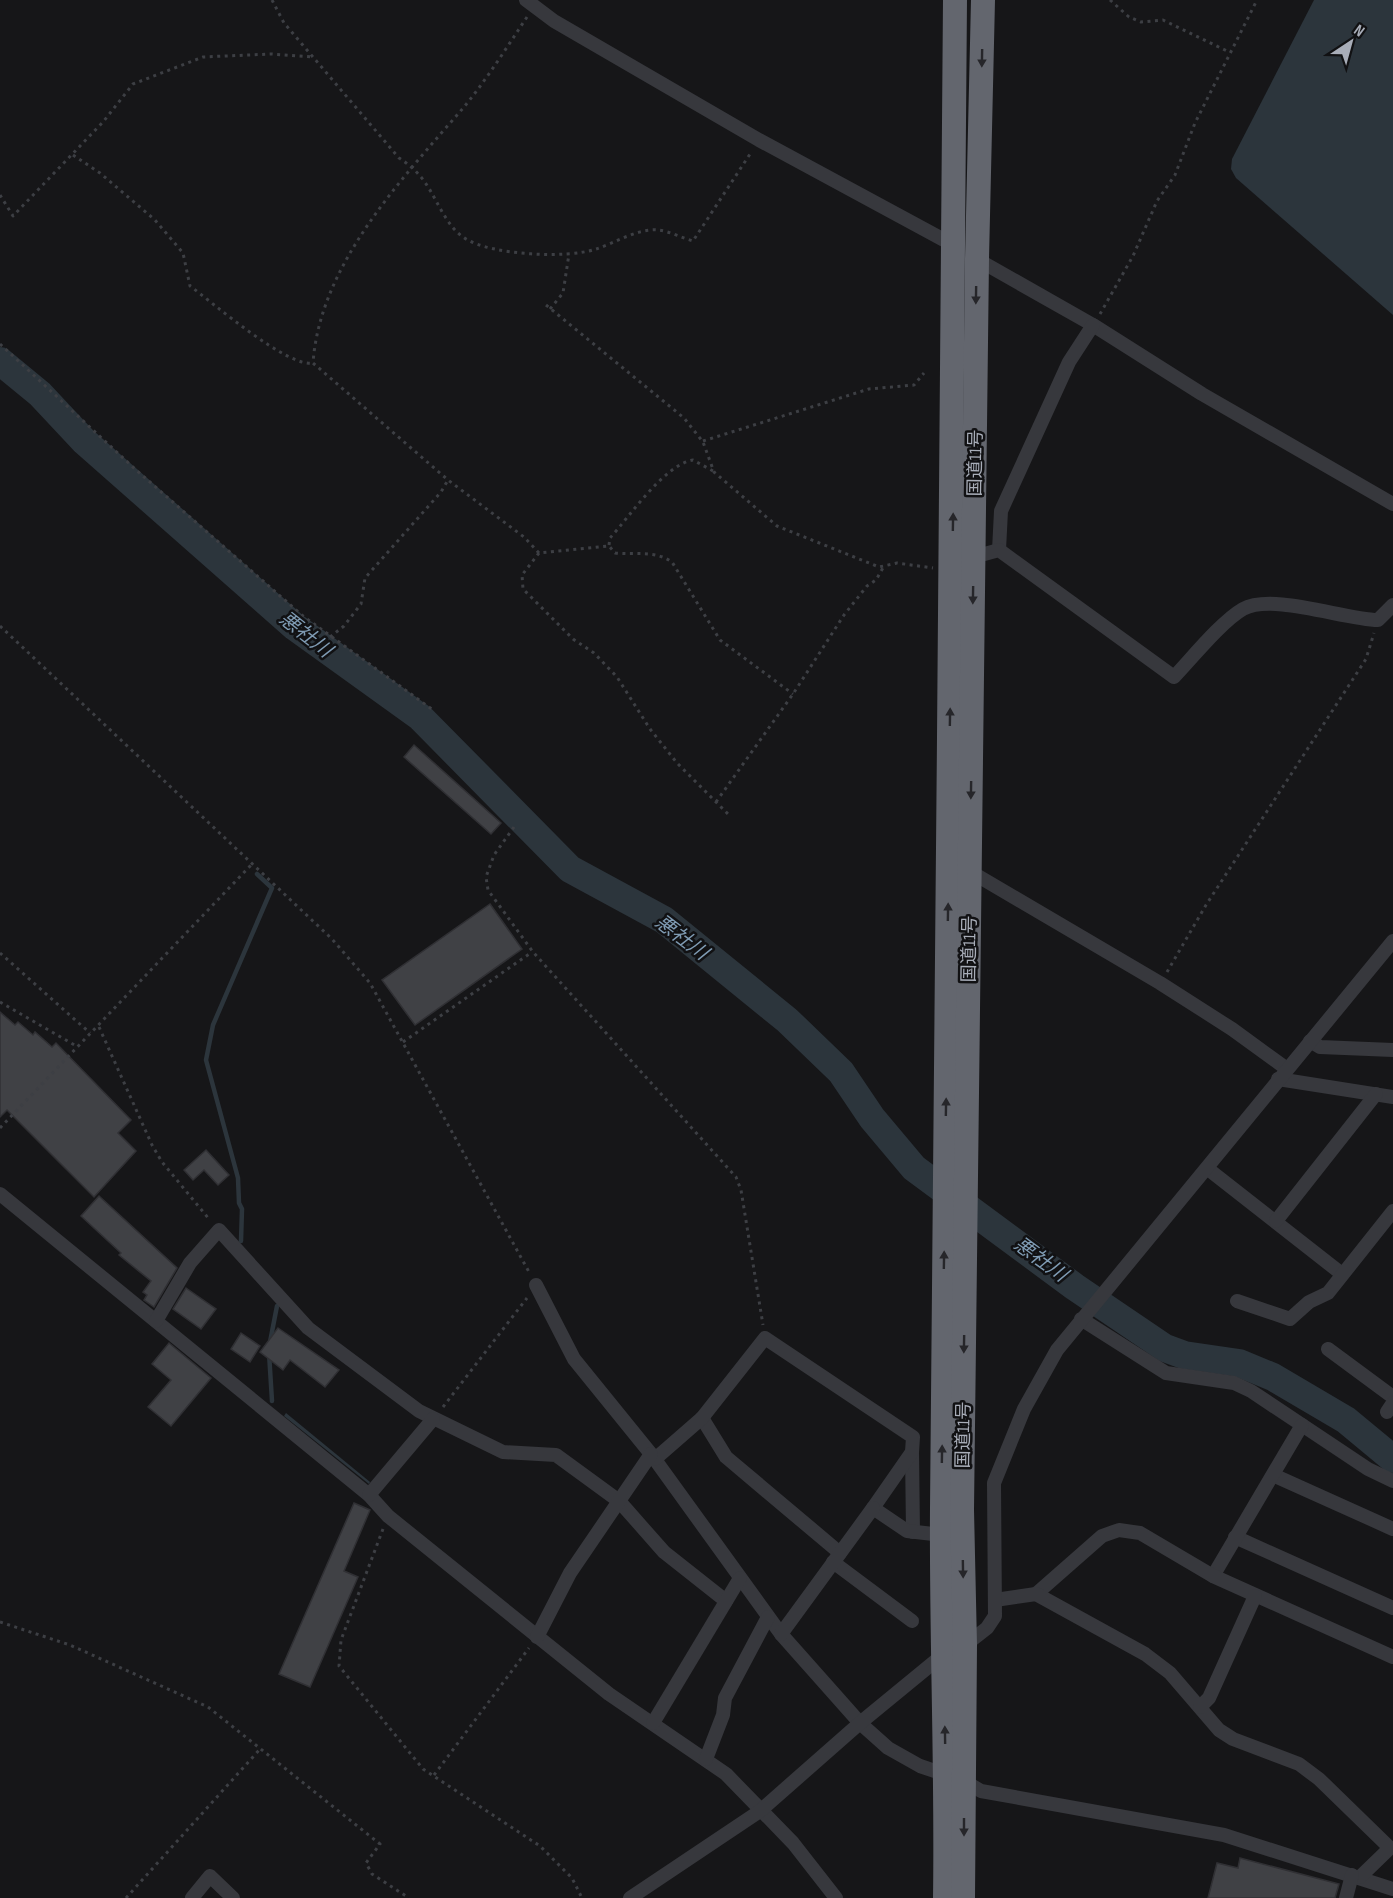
<svg xmlns="http://www.w3.org/2000/svg" width="1393" height="1898" font-family="'Sofia Sans Condensed','Noto Sans JP',sans-serif">
<rect width="100%" height="100%" fill="#161618"/>
<g fill="#2c353c">
<polygon points="1314,0 1393,0 1393,315 1236,178 1231,169 1232,159"/>
<polygon points="286,1413 370,1482 369,1484 284,1416"/>
</g>
<g fill="none" stroke-linecap="round" stroke-linejoin="round">
<g stroke="#2c353c" stroke-width="4.5">
<polyline points="241,1241 242,1209 239,1203 238,1178 206,1060 213,1025 272,888 257,874"/>
<polyline points="270,1342 277,1306"/>
<polyline points="269,1353 272,1401"/>
</g>
<polyline stroke="#2c353c" stroke-width="28" points="0,361 40,394 84,441 295,627 420,717 570,869 664,920 787,1020 841,1072 872,1118 914,1168 1075,1287 1165,1348 1184,1355 1239,1363 1273,1377 1346,1420 1393,1459"/>
</g>
<g fill="#404145" stroke="#303034" stroke-width="1.5">
<polygon points="414,745 501,823 491,834 404,757"/>
<polygon points="490,904 522,949 415,1025 382,980"/>
<polygon points="0,1012 15,1025 18,1022 33,1035 35,1032 52,1047 56,1043 131,1120 118,1133 136,1151 94,1197 7,1110 0,1117"/>
<polygon points="206,1150 229,1175 218,1185 204,1170 193,1180 184,1170"/>
<polygon points="99,1196 177,1268 154,1307 144,1300 147,1295 143,1292 151,1281 119,1255 121,1253 81,1216"/>
<polygon points="186,1288 216,1309 201,1329 173,1309"/>
<polygon points="278,1328 339,1370 325,1387 290,1360 283,1370 260,1352"/>
<polygon points="241,1333 260,1346 250,1362 231,1349"/>
<polygon points="169,1343 211,1378 171,1426 148,1407 171,1380 152,1364"/>
<polygon points="354,1503 370,1510 344,1571 358,1577 310,1687 279,1674"/>
<polygon points="1240,1858 1339,1884 1335,1898 1208,1898 1217,1863 1238,1868"/>
</g>
<g fill="none" stroke-linecap="round" stroke-linejoin="round">
<g stroke="#3d3f44" stroke-width="3" stroke-dasharray="3 4.5" stroke-linecap="butt">
<path d="M272,0L284,23L399,158C407,163 414,169 420,176C436,194 444,226 466,239C492,255 567,259 596,249C615,243 638,228 658,230C669,231 682,238 693,241L752,151"/>
<polyline points="1110,0 1129,17 1141,22 1163,20 1229,52"/>
<path d="M527,17C507,47 487,79 464,107C402,179 320,264 313,363L448,480L524,537L539,553L609,546L615,553C635,555 655,550 672,562L720,640L793,694"/>
<path d="M73,155L100,173L155,220L183,253L190,286C213,303 288,368 313,363"/>
<polyline points="0,195 13,216 103,122 133,84 203,57 271,54 313,57"/>
<polyline points="546,305 684,418 703,442 714,472 777,526 879,567 897,563 933,568"/>
<polyline points="550,309 563,293 569,254"/>
<polyline points="1100,314 1133,256 1157,201 1175,175 1195,123 1257,0"/>
<polyline points="0,344 135,469 303,616 433,710"/>
<polyline points="703,441 869,389 914,385 924,373"/>
<path d="M609,545L610,538C630,516 664,465 693,460L713,471"/>
<polyline points="539,553 522,575 523,589 573,639 594,653 617,677 650,729 677,763 729,815"/>
<polyline points="0,626 332,939 370,983 529,1272"/>
<polyline points="330,637 344,626 361,604 365,578 441,492 448,480"/>
<polyline points="716,802 793,694 844,615 867,586 876,580 884,566"/>
<polyline points="514,827 494,855 486,877 488,890 533,952 736,1177 741,1190 763,1325"/>
<polyline points="0,953 90,1033"/>
<polyline points="1167,972 1206,905 1366,659 1374,633"/>
<polyline points="0,1002 78,1047"/>
<polyline points="99,1027 152,1145 162,1162 209,1219"/>
<polyline points="403,1042 532,952"/>
<polyline points="0,1128 252,864"/>
<polyline points="443,1407 527,1298"/>
<polyline points="383,1529 341,1640 339,1666 423,1769 540,1846 572,1878 582,1898"/>
<polyline points="0,1622 70,1645 208,1707 380,1844 366,1863 372,1874 409,1898"/>
<polyline points="434,1775 529,1648"/>
<polyline points="126,1898 261,1748"/>
</g>
<g stroke="#37383d" stroke-width="14">
<polyline points="526,0 554,21 759,140 957,247"/>
<polyline points="973,257 1093,325 1202,394 1393,504"/>
<polyline points="999,550 1001,511 1069,362 1093,325"/>
<path d="M970,558L999,550L1174,677C1192,658 1222,621 1243,609C1272,593 1343,619 1378,620L1393,605"/>
<polyline points="966,869 1160,983 1232,1029 1287,1069"/>
<polyline points="1310,1041 1320,1047 1393,1050"/>
<polyline points="1278,1079 1393,1097"/>
<polyline points="1208,1169 1342,1274"/>
<polyline points="0,1194 369,1495 388,1516 609,1694 726,1774 793,1843 836,1898"/>
<polyline points="1276,1221 1376,1094"/>
<polyline points="536,1285 574,1359 651,1454 781,1634 860,1723 888,1748 920,1766 964,1781 981,1791 1224,1835 1393,1889"/>
<polyline points="1237,1301 1290,1319 1309,1302 1328,1293 1393,1211"/>
<polyline points="1081,1319 1166,1373 1234,1383 1251,1391 1368,1469 1393,1481"/>
<polyline points="156,1321 190,1263 219,1230 308,1328 419,1411 503,1452 556,1455 619,1501 664,1552 726,1601"/>
<polyline points="1328,1349 1393,1397"/>
<polyline points="1387,1412 1393,1403"/>
<polyline points="702,1418 726,1457 840,1553"/>
<polyline points="912,1452 913,1532"/>
<polyline points="655,1459 702,1418 765,1338 913,1437 912,1452 873,1508 907,1531 942,1535"/>
<polyline points="1273,1475 1393,1529"/>
<polyline points="369,1495 433,1419"/>
<polyline points="1235,1537 1393,1608"/>
<polyline points="833,1562 912,1621"/>
<polyline points="1213,1576 1302,1425"/>
<polyline points="1036,1594 1102,1536 1119,1530 1140,1533 1213,1576 1393,1657"/>
<polyline points="995,1600 1036,1594 1145,1654 1170,1673 1219,1730 1233,1739 1299,1764 1319,1779 1390,1848 1360,1877"/>
<polyline points="781,1634 873,1508"/>
<polyline points="537,1637 570,1573 651,1454"/>
<polyline points="964,1646 987,1628 995,1616 994,1483 1024,1409 1057,1350 1393,941"/>
<polyline points="1200,1707 1209,1698 1255,1596"/>
<polyline points="653,1723 740,1578"/>
<polyline points="706,1759 723,1715 725,1698 768,1617"/>
<polyline points="192,1898 210,1876 233,1898"/>
<polyline points="630,1898 760,1811 860,1723 944,1654"/>
<polyline points="1346,1898 1352,1875"/>
</g>
<g stroke="#63666e" stroke-width="24">
<path d="M945,1898C947,1768 941,1637 942,1507C944,1005 954,502 955,0"/>
<polyline points="963,1898 965,1645 962,1510 977,259 983,0"/>
</g>
</g>
<defs><path id="oneway-solid" d="M-6-.8H1V-3.2L6.5 0L1 3.2V.8H-6Z" transform="scale(1.5)"/></defs>
<g fill="#26262a">
<use href="#oneway-solid" transform="translate(982 58) rotate(91)"/>
<use href="#oneway-solid" transform="translate(976 295) rotate(91)"/>
<use href="#oneway-solid" transform="translate(953 522) rotate(-89)"/>
<use href="#oneway-solid" transform="translate(973 595) rotate(91)"/>
<use href="#oneway-solid" transform="translate(950 717) rotate(-89)"/>
<use href="#oneway-solid" transform="translate(971 790) rotate(91)"/>
<use href="#oneway-solid" transform="translate(948 912) rotate(-89)"/>
<use href="#oneway-solid" transform="translate(946 1107) rotate(-89)"/>
<use href="#oneway-solid" transform="translate(944 1260) rotate(-89)"/>
<use href="#oneway-solid" transform="translate(964 1344) rotate(91)"/>
<use href="#oneway-solid" transform="translate(942 1454) rotate(-89)"/>
<use href="#oneway-solid" transform="translate(963 1569) rotate(89)"/>
<use href="#oneway-solid" transform="translate(945 1735) rotate(-91)"/>
<use href="#oneway-solid" transform="translate(964 1827) rotate(90)"/>
</g>
<g text-anchor="middle" stroke-width="5" stroke-linejoin="round" paint-order="stroke">
<g font-size="18" fill="#a8adb8" stroke="#111113">
<text transform="translate(975 463) rotate(-89)" y="6">国道11号</text>
<text transform="translate(969 949) rotate(-89)" y="6">国道11号</text>
<text transform="translate(963 1435) rotate(-89)" y="6">国道11号</text>
</g>
<g font-size="20" font-style="italic" fill="#7f9bb3" stroke="#111113">
<text transform="translate(306 634) rotate(38)" y="7">悪社川</text>
<text transform="translate(682 937) rotate(37)" y="7">悪社川</text>
<text transform="translate(1041 1259) rotate(36)" y="7">悪社川</text>
</g>
</g>
<g transform="translate(1351 42) rotate(36)" stroke="#111113" stroke-width="4.5" paint-order="stroke">
<path d="M0-4.5L10 22L0 15L-10 22Z" fill="#a8adb8"/>
<text y="-9" font-size="16" font-weight="bold" text-anchor="middle" fill="#a8adb8">N</text>
</g>
</svg>
